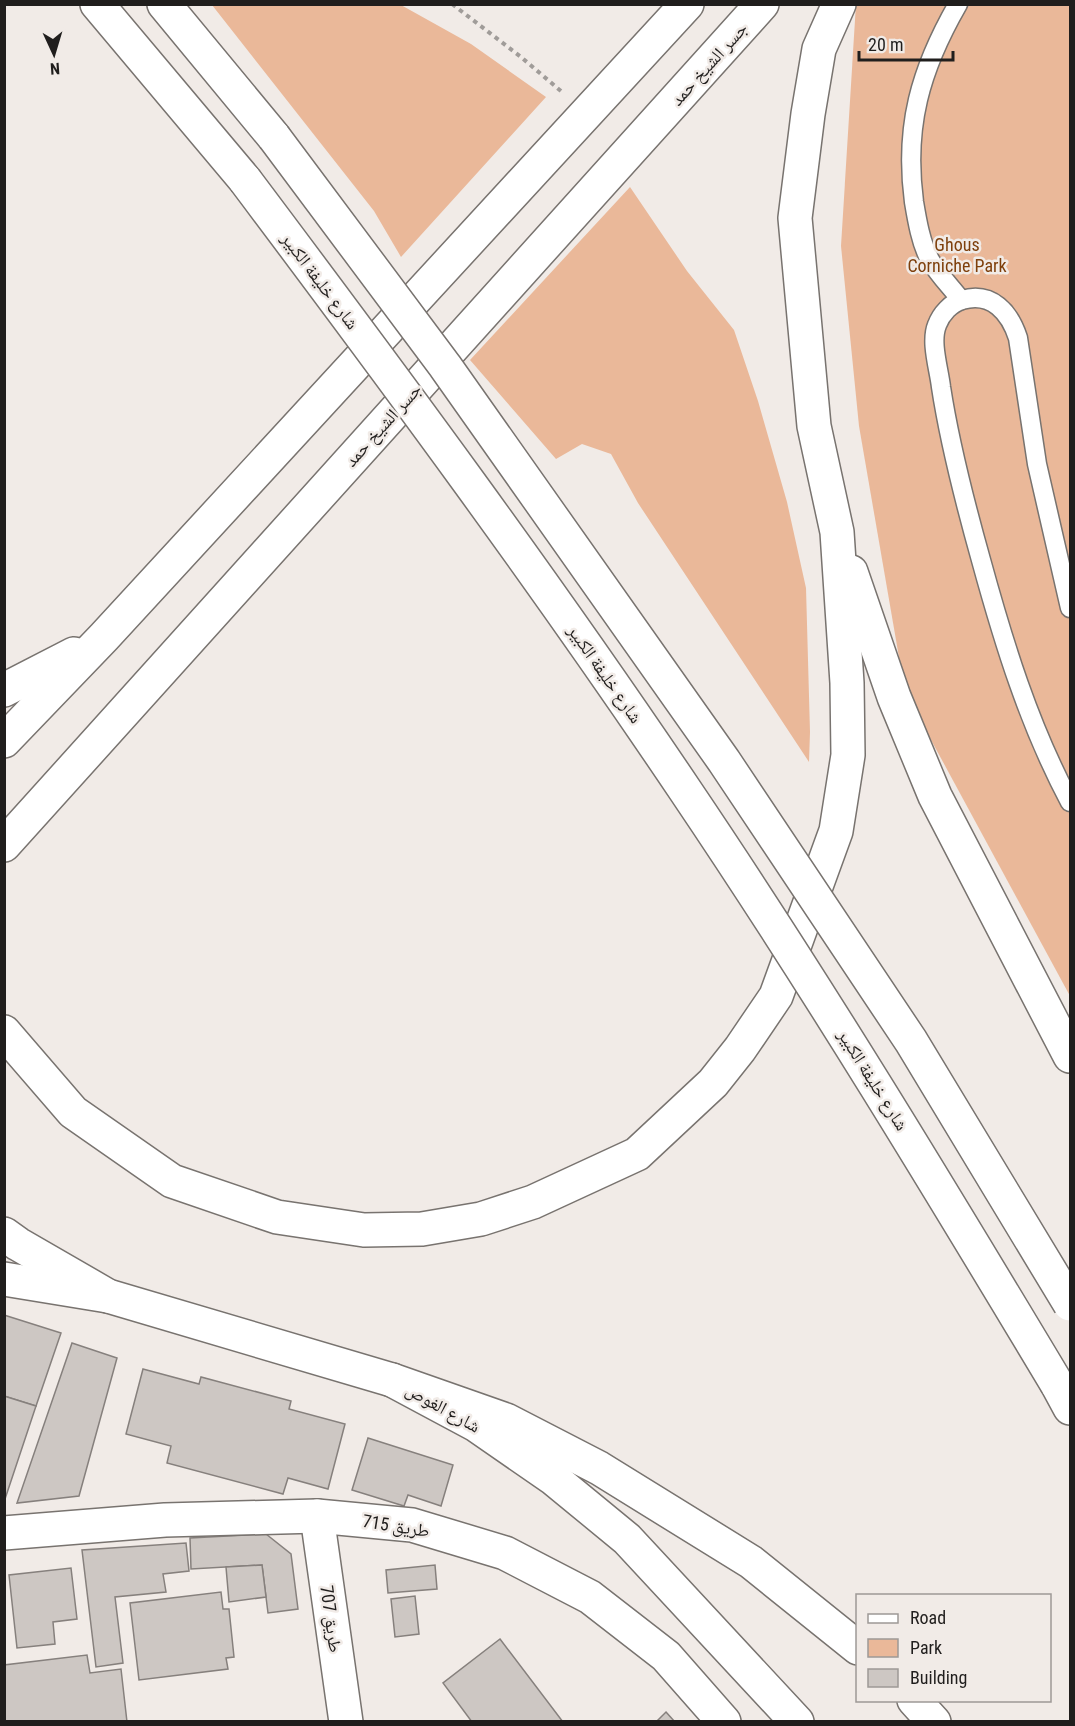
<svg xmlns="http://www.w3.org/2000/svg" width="1075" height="1726" font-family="'Roboto Condensed','Noto Naskh Arabic',sans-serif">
<rect width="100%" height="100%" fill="#f1ebe7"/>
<g fill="#eab899">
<polygon points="856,4 1070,5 1070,996 905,692 859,426 841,246"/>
<polygon points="212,5 401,5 471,44 546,97 401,257 374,211"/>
<polygon points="630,187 687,271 734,330 758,401 787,502 806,588 810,732 809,762 638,503 611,454 582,444 556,459 470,360"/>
</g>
<g fill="#cdc7c3" stroke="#86807d" stroke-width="1.5">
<polygon points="4,1315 61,1333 36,1406 4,1396"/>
<polygon points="72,1343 117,1358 79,1496 17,1503"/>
<polygon points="143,1369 199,1384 201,1377 291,1401 289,1409 345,1424 328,1489 288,1478 283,1494 167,1463 171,1446 126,1434"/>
<polygon points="4,1396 36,1406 4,1502"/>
<polygon points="368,1438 453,1465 441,1506 408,1495 404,1506 352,1490"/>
<polygon points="266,1534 291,1554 298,1609 268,1613 262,1565 191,1569 190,1538"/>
<polygon points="186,1543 189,1571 163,1574 166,1592 115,1597 123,1663 96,1667 82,1550"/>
<polygon points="262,1565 266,1597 229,1602 226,1567"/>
<polygon points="435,1565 437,1589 388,1593 386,1570"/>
<polygon points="71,1568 77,1619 53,1622 55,1644 17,1648 9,1575"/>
<polygon points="221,1592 223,1609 229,1609 234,1657 226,1658 228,1669 139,1680 130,1603"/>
<polygon points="415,1596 419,1634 395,1637 391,1599"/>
<polygon points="500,1639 563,1722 472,1722 443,1683"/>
<polygon points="87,1655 90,1673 121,1669 127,1722 4,1722 4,1665"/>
<polygon points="666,1712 675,1722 656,1722"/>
</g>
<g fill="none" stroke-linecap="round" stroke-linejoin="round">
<defs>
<g id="service">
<path d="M958,4C920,70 904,127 914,202C917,220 921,244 930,260C938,274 951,287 961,300"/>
<path d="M1070,608L1037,464L1018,338C1010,313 992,291 962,300C951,303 941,314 937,325C930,342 939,369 941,387C950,446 965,503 981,560C1004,644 1029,725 1070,802"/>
</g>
<g id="minor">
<polyline points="4,1234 18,1244 108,1296 392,1380 476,1425 554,1479 627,1539 797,1722"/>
<polyline points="317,1516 346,1722"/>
<polyline points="4,1533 165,1520 317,1516 412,1525 505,1553 590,1597 666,1656 724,1722"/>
</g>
<g id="secondary">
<polyline points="4,690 74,654"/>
<polyline points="4,741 104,637 687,4"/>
<polyline points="4,845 762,4"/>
<polyline points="4,1279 108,1296"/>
</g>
<g id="primary">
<polyline points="97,4 245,180"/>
<polyline points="164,4 274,137"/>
<polyline points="851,572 894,697 935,796 1070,1056"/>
<polyline points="4,1032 73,1112 172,1181 277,1217 364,1230 422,1229 481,1219 533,1202 637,1154 713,1083 740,1049 776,996 836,831 848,755 847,683 837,532 814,426 795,218 808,114 819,49 839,4"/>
<polyline points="392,1380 506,1420 599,1468 751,1562 858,1648"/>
<polyline points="1057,1384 1070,1408"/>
<polyline points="914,1700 934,1722"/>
</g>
</defs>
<use href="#service" stroke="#78736f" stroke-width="21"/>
<use href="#minor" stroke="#78736f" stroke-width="36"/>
<use href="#secondary" stroke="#78736f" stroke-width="36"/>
<use href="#primary" stroke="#78736f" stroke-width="36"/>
<polyline stroke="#a09c99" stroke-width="4" stroke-dasharray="4.5 4.5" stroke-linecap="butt" points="452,4 521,57 562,92"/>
<use href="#service" stroke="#fff" stroke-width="18"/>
<use href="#minor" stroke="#fff" stroke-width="33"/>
<use href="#secondary" stroke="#fff" stroke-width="33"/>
<use href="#primary" stroke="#fff" stroke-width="33"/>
<defs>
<g id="primary-bridge">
<polyline points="274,137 445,366 724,761 911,1041 1070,1304"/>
<path d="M245,180C396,381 545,582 685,790C816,984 937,1184 1057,1384"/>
</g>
</defs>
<use href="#primary-bridge" stroke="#78736f" stroke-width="36" stroke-linecap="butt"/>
<use href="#primary-bridge" stroke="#fff" stroke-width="33"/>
</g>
<g text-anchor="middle" stroke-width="5" stroke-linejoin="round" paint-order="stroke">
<g font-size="18" fill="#201e1d" stroke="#f1ebe7">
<text transform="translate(709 64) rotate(-48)" y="6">جسر الشيخ حمد</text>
<text transform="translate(320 281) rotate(53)" y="6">شارع خليفة الكبير</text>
<text transform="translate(383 425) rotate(-48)" y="6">جسر الشيخ حمد</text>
<text transform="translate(605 674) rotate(55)" y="6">شارع خليفة الكبير</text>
<text transform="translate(873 1080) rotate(58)" y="6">شارع خليفة الكبير</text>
<text transform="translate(443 1408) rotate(29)" y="6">شارع الغوص</text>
<text transform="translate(396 1526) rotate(9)" y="6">طريق 715</text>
<text transform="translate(331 1619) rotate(82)" y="6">طريق 707</text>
</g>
<g font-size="18" fill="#7e3f0b" stroke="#f1ebe7">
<text x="957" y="251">Ghous<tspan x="957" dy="21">Corniche Park</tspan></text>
</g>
</g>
<rect width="1075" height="1726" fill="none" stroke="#201e1d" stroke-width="12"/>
<rect x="856" y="1594" width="195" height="108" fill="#f1ebe7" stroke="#9d9996" stroke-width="1.5"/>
<rect x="868" y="1614" width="30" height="9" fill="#ffffff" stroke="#9d9996" stroke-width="1.5"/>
<text x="910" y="1624" font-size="18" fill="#201e1d">Road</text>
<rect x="868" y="1639" width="30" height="18" fill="#eab899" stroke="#9d9996" stroke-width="1.5"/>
<text x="910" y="1654" font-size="18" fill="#201e1d">Park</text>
<rect x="868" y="1669" width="30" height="18" fill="#cdc7c3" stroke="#9d9996" stroke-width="1.5"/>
<text x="910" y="1684" font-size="18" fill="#201e1d">Building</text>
<g transform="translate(54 54) rotate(176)" stroke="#f1ebe7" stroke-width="4.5" paint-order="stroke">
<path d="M0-4.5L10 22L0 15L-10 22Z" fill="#201e1d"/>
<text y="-9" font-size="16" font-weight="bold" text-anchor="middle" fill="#201e1d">N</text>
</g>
<path d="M859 51v9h94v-9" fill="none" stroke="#201e1d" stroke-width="3"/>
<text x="868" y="51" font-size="18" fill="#201e1d" stroke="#f1ebe7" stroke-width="4.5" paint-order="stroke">20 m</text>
</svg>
